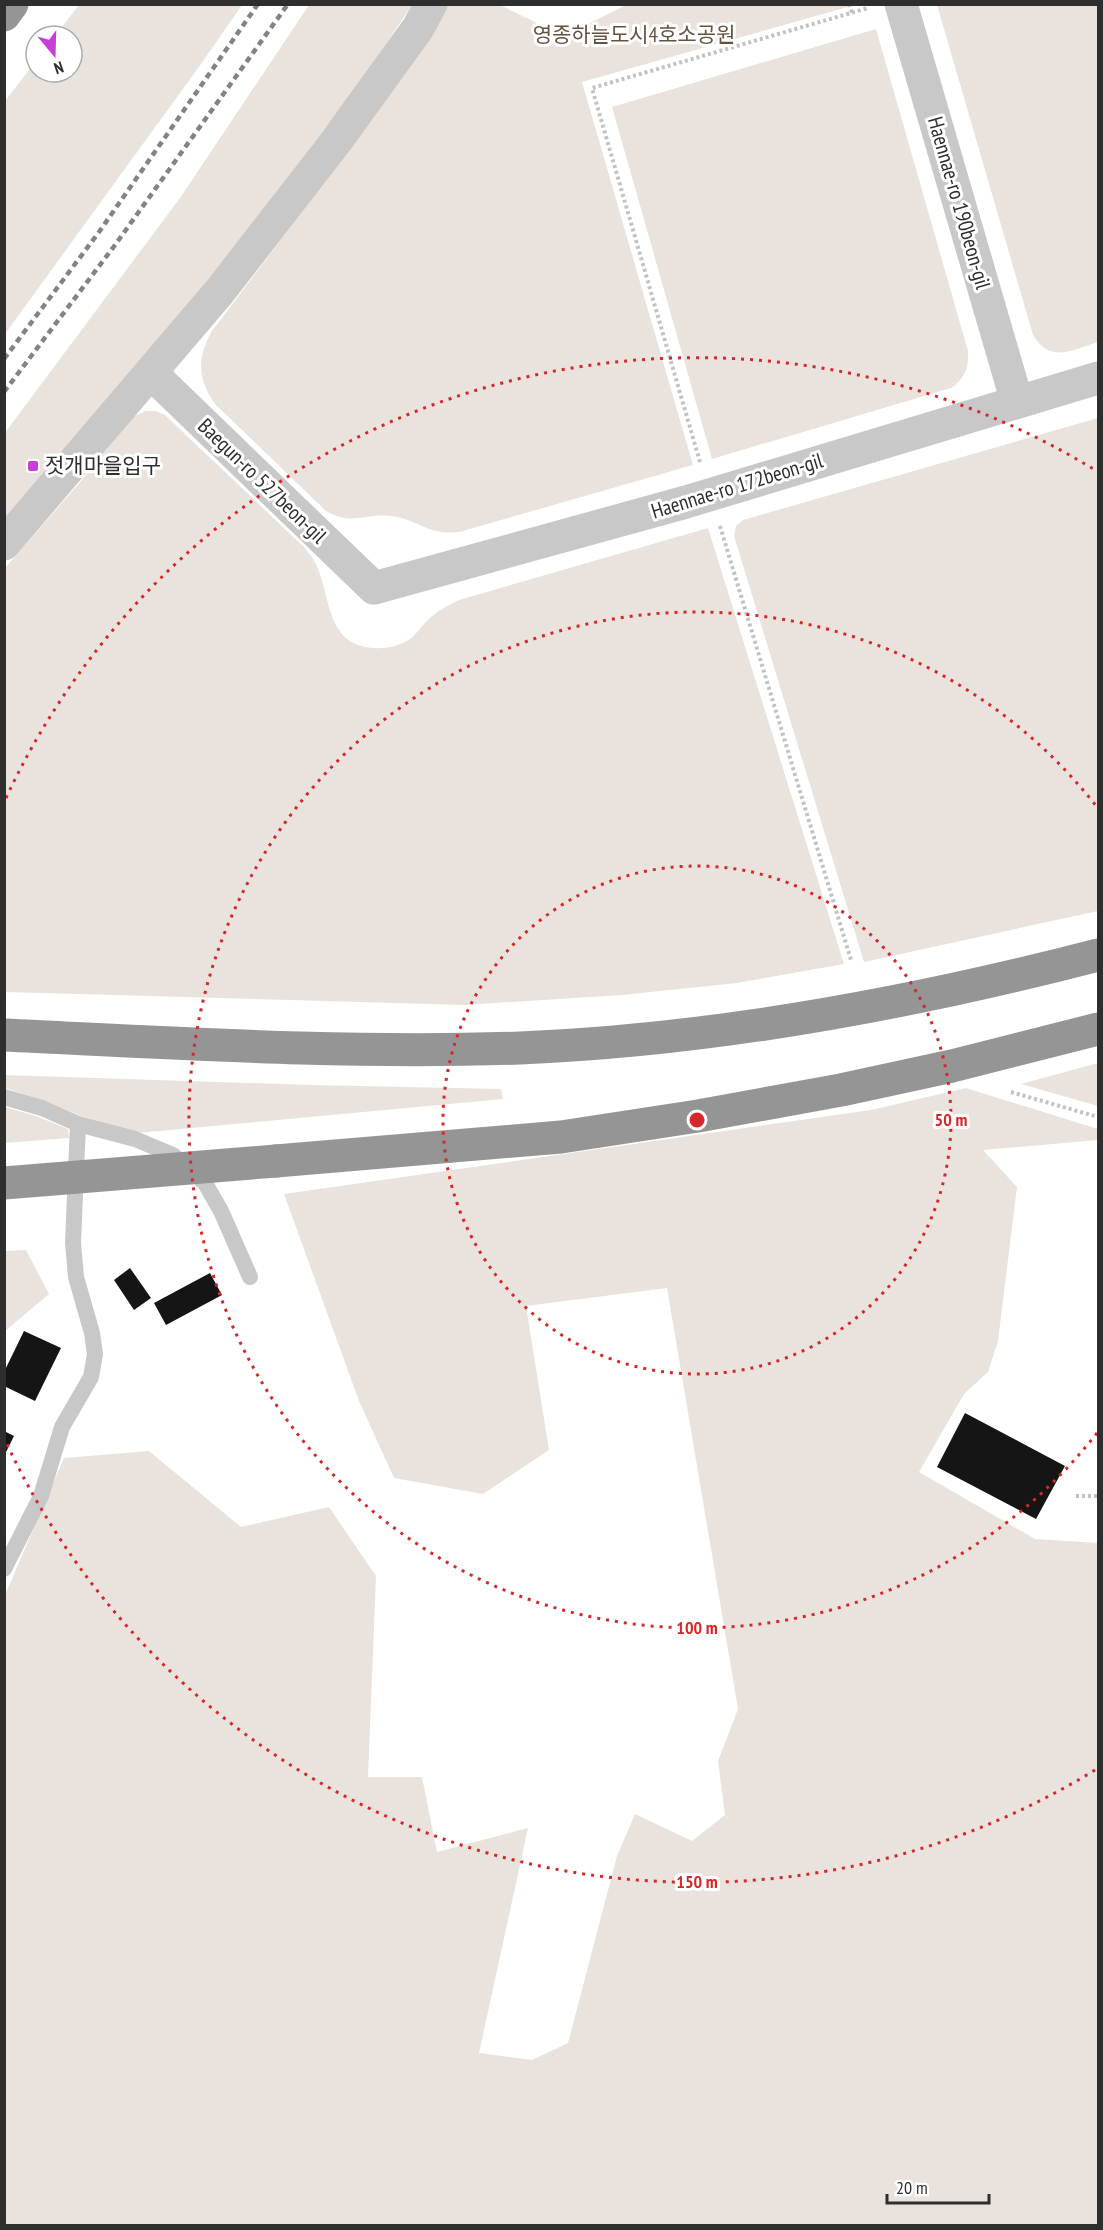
<svg xmlns="http://www.w3.org/2000/svg" width="1103" height="2230" font-family="'PT Sans Narrow','Noto Sans KR',sans-serif">
<rect width="100%" height="100%" fill="#fff"/>
<g fill="#eae3dd">
<polygon points="79,5 242,5 201,64 5,334 5,101 36,61 36,72 72,72 72,36 55,36"/>
<polygon points="309,5 412,5 359,84 185,310 5,518 4,434 180,198"/>
<path d="M448,5H500L564,36L626,5H855L582,82L693,465L459,532C428,536 418,519 391,516C366,513 350,526 326,511L215,404C197,378 197,358 212,331L338,164Z"/>
<path d="M937,5H1098V342C1072,350 1050,364 1033,335Z"/>
<path d="M876,29L968,351C969,368 965,378 951,388L712,459L612,107Z"/>
<path d="M145,411H156L165,415L305,548C307,552 311,555 313,559C332,590 323,645 373,648C384,649 395,647 405,642C417,636 421,625 431,617C439,610 449,605 459,600L708,528L844,964L737,983L622,995L464,1005L5,992V568L81,481L133,417Z"/>
<polygon points="1098,418 1098,911 864,962 734,536 736,526 743,520"/>
<polygon points="1098,1063 1098,1106 1021,1084"/>
<polygon points="5,1075 312,1085 501,1089 503,1099 138,1133 81,1116 42,1100 5,1088"/>
<polygon points="966,1088 1098,1129 1098,1140 983,1150 1017,1187 998,1341 988,1372 964,1394 919,1472 1035,1539 1098,1543 1098,2225 5,2226 5,1595 64,1458 149,1451 241,1527 329,1507 376,1576 368,1777 422,1777 437,1852 528,1828 479,2053 532,2060 568,2043 617,1856 635,1814 692,1841 725,1815 718,1761 738,1709 667,1288 526,1306 549,1450 483,1494 394,1478 359,1401 284,1194 871,1110"/>
<polygon points="5,1107 36,1116 68,1129 69,1138 5,1143"/>
<polygon points="26,1250 49,1294 5,1331 5,1251"/>
</g>
<g fill="#151515">
<polygon points="130,1268 151,1298 134,1310 114,1280"/>
<polygon points="210,1273 222,1295 166,1325 154,1303"/>
<polygon points="24,1331 61,1348 35,1401 4,1386 4,1372"/>
<polygon points="965,1413 1065,1466 1036,1519 937,1467"/>
<polygon points="4,1431 14,1436 4,1456"/>
</g>
<g fill="none" stroke-linecap="round" stroke-linejoin="round">
<g stroke="#c2c2c2" stroke-width="4" stroke-dasharray="3 3" stroke-linecap="butt">
<polyline points="849,4 852,13"/>
<polyline points="700,462 592,88 868,8"/>
<polyline points="720,526 851,960"/>
<polyline points="1011,1092 1098,1117"/>
<polyline points="1076,1496 1098,1496"/>
</g>
<g stroke="#c8c8c8" stroke-width="16">
<polyline points="4,1097 42,1108 78,1124 135,1139 173,1155 205,1183 221,1211 250,1277"/>
<polyline points="4,1569 41,1496 62,1427 91,1377 95,1354 92,1333 76,1277 73,1243 78,1124"/>
</g>
<g stroke="#c8c8c8" stroke-width="33">
<polyline points="901,4 1017,402"/>
<polyline points="151,373 374,588 686,502 1098,378"/>
</g>
<polyline stroke="#c8c8c8" stroke-width="33" points="4,544 220,291 337,140 418,28 431,4"/>
<g stroke="#959595" stroke-width="33">
<polyline points="4,15 12,4"/>
<path d="M4,1035C176,1043 348,1054 520,1048C715,1040 909,1004 1098,955"/>
<polyline points="276,1161 561,1137 698,1116 841,1090 952,1066 1098,1029"/>
</g>
<g stroke="#838383" stroke-width="4.5" stroke-dasharray="6 4.5" stroke-linecap="butt">
<polyline points="4,359 99,232 258,4"/>
<polyline points="4,392 115,245 288,4"/>
</g>
<polyline stroke="#959595" stroke-width="33" points="4,1183 276,1161"/>
</g>
<g fill="none" stroke="#d62828" stroke-width="3" stroke-dasharray="3 6">
<circle cx="697" cy="1120" r="254"/>
<path d="M1097 1433A508 508 0 1 1 1097 807"/>
<path d="M1095 1770A762 762 0 0 1 6 1442M6 798A762 762 0 0 1 1095 470"/>
</g>
<rect fill="#c73fd7" stroke="#fff" stroke-width="2" x="27" y="460" width="12" height="12" rx="3"/>
<g text-anchor="middle" stroke-width="6" stroke-linejoin="round" paint-order="stroke">
<g font-size="21" fill="#66533f" stroke="#fff">
<text x="634" y="42">영종하늘도시4호소공원</text>
</g>
<g font-size="21" fill="#2e2e2e" stroke="#fff">
<text transform="translate(959 203) rotate(74)" y="7">Haennae-ro 190beon-gil</text>
<text transform="translate(262 481) rotate(44)" y="7">Baegun-ro 527beon-gil</text>
<text transform="translate(737 486) rotate(-17)" y="7">Haennae-ro 172beon-gil</text>
</g>
<g font-size="21" fill="#2e2e2e" stroke="#fff" text-anchor="start">
<text x="45" y="473">젓개마을입구</text>
</g>
</g>
<circle cx="697" cy="1120" r="9" fill="#d62828" stroke="#fff" stroke-width="3"/>
<g font-size="18" text-anchor="middle" font-weight="bold" fill="#d62828" stroke="#fff" stroke-width="6" stroke-linejoin="round" paint-order="stroke">
<text x="951" y="1126">50 m</text>
<text x="697" y="1634">100 m</text>
<text x="697" y="1888">150 m</text>
</g>
<rect width="1103" height="2230" fill="none" stroke="#2e2e2e" stroke-width="12"/>
<g transform="translate(54 54) rotate(161)"><circle r="28" fill="#ffffff" stroke="#ababab" stroke-width="1.5"/>
<path d="M0-4.5L10 22L0 15L-10 22Z" fill="#c73fd7"/>
<text y="-9" font-size="16" font-weight="bold" text-anchor="middle" fill="#2e2e2e">N</text>
</g>
<path d="M887 2194v9h102v-9" fill="none" stroke="#2e2e2e" stroke-width="3"/>
<text x="896" y="2194" font-size="18" fill="#2e2e2e" stroke="#ffffff" stroke-width="4.5" paint-order="stroke">20 m</text>
</svg>
